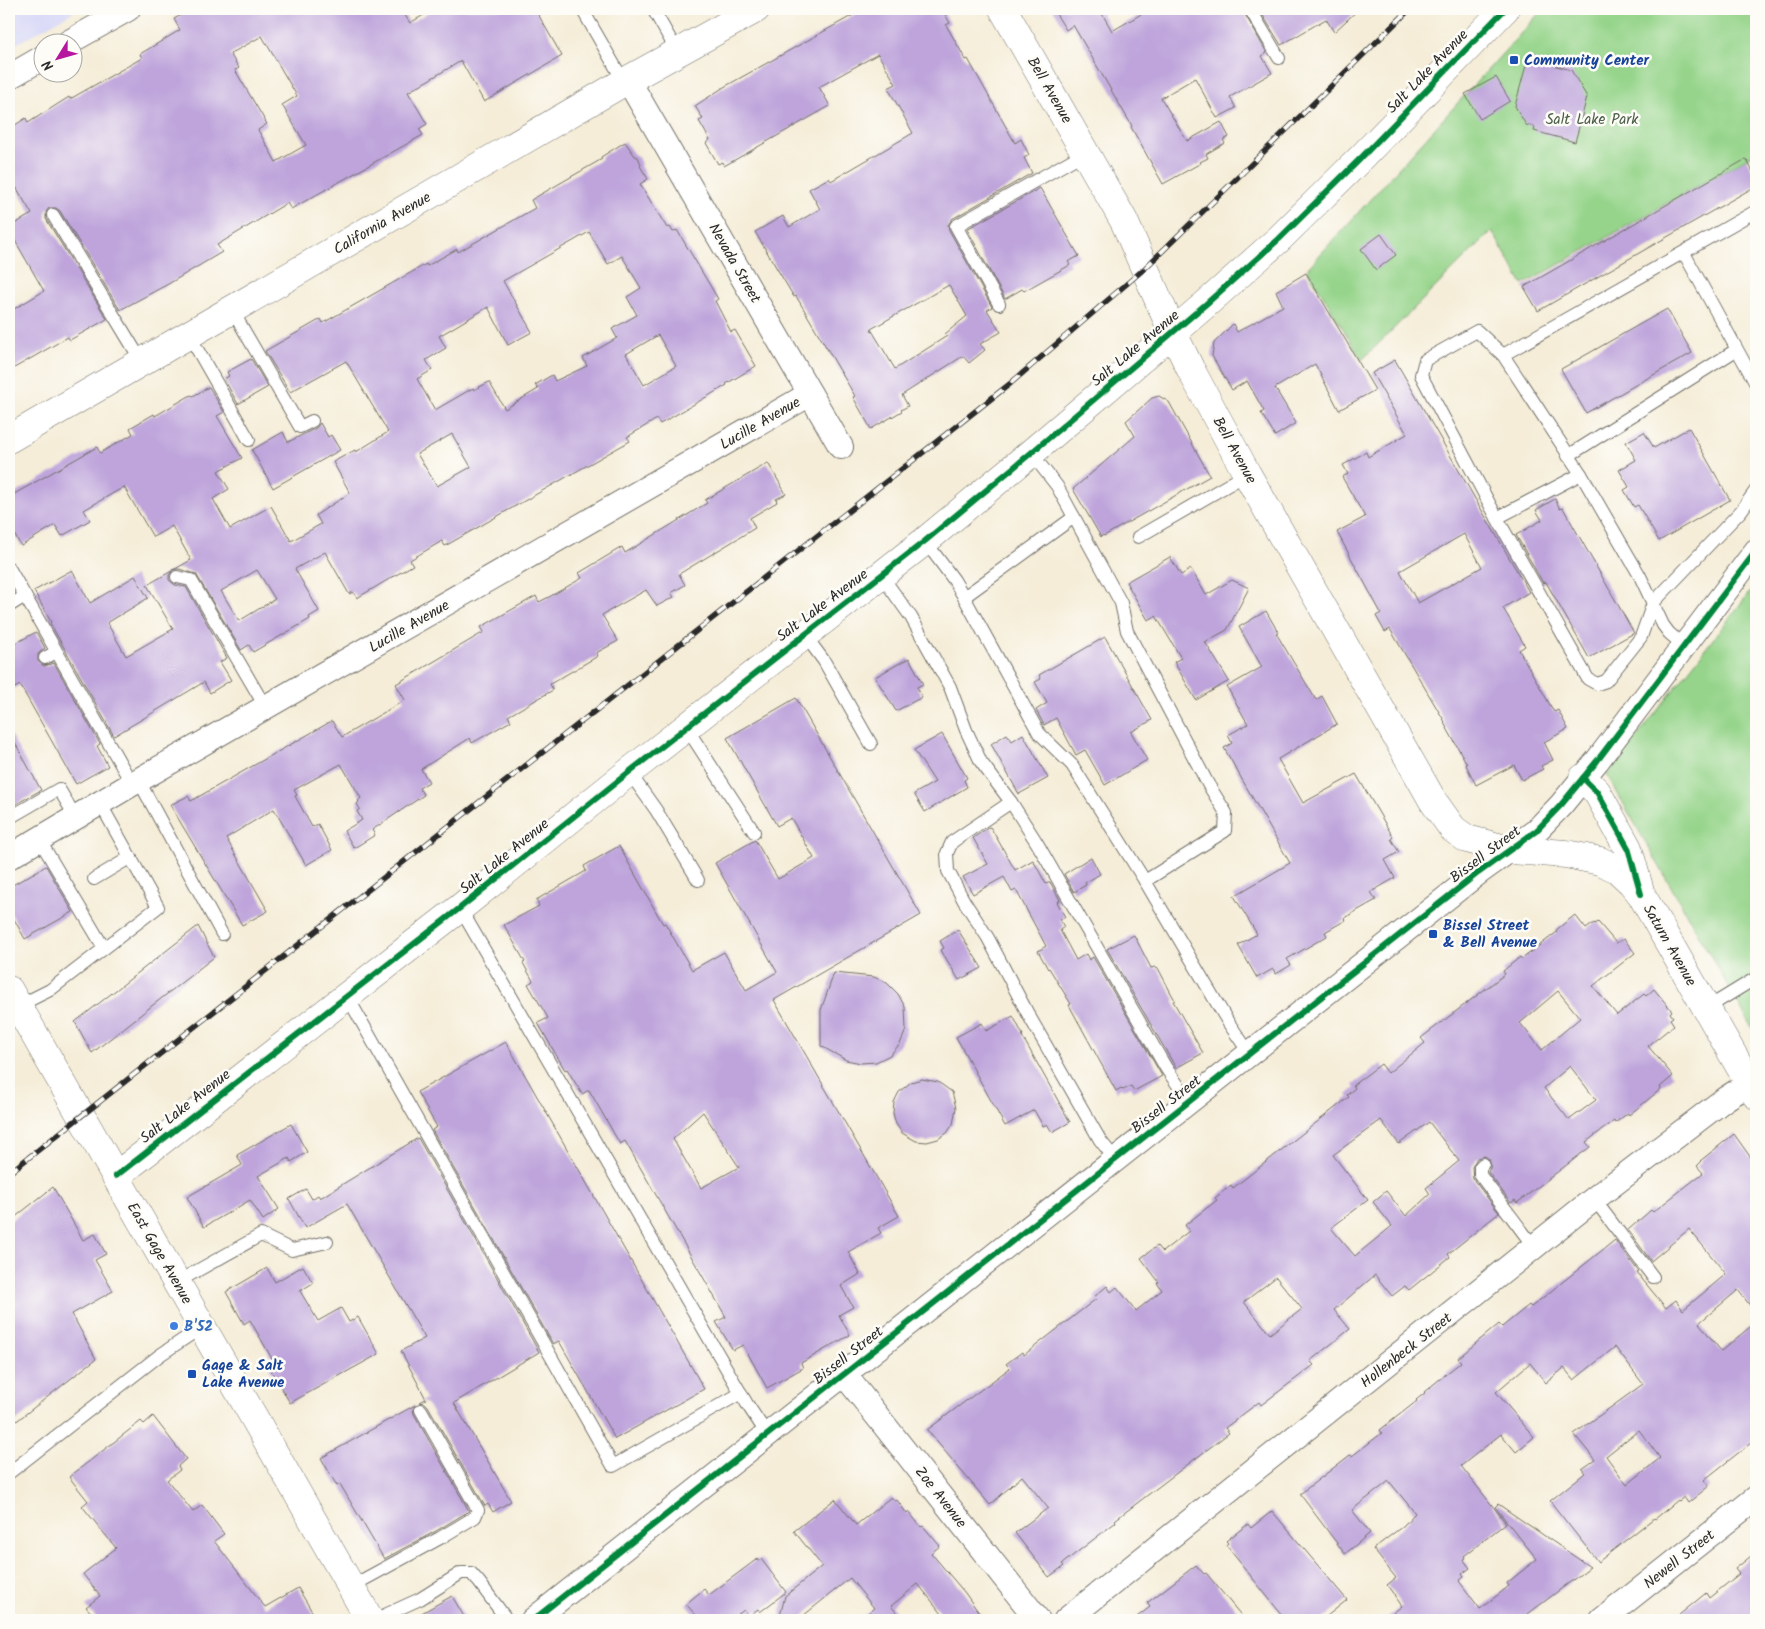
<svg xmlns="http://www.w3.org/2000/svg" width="1765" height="1629" font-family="Kalam,sans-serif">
<rect width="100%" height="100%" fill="#fdfcf7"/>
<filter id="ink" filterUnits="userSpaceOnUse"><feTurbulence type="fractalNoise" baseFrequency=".02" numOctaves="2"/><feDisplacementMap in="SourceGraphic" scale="10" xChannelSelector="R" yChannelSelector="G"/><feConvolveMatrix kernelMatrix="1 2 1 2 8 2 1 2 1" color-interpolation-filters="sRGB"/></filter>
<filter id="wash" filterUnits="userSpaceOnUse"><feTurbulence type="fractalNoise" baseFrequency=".0096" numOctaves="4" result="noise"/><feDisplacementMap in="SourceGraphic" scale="20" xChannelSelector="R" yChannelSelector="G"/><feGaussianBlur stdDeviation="1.12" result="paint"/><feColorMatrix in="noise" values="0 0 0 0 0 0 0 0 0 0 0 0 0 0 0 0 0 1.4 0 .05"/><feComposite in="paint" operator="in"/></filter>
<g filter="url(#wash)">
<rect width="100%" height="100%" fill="#f5edd8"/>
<polygon fill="#d7d7f8" points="9,9 78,9 9,48"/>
<g fill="#95d48a" stroke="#60805a">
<polygon points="1543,9 1756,9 1756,153 1523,285 1492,231 1362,360 1307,269"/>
<polygon points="1756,584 1756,1035 1607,775"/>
</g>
<g id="blocks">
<g fill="#bea4db" fill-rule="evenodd">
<path d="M192,9H401L410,23L434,9H535L562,56L484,102L461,61L408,92L427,124L419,129L423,135L291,209L287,203L217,245L222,252L170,283L120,310L60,211L56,208H49L46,212V219L107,319L70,340L68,337L9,371V312L44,291L9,230V227L32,214L13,182L15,181L9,169V129L26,118L28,123L69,97L70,99L142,58L140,54L180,30L174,19ZM262,36L297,96L282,105L306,145L276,162L258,130L267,124L235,70L239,68L230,54Z"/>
<path d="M864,9H942L950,23L946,25L966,60L968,59L1015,143L1021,139L1029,155L1024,158L1032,173L952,219L948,225L949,230L992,307L987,310L1001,332L980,344L985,350L969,363L963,356L902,395L908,406L901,410L902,411L871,429L853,397L855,396L796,296L794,297L755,232L783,216L789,227L820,209L809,189L829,178L831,181L913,133L888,88L896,84L878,54L819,87L830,106L724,166L722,162L718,164L706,143L710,140L699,121L703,119L695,106L724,87ZM949,285L967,316L945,334L947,336L895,369L871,329Z"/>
<polygon points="1053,9 1102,9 1100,10 1112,31 1150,9 1242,9 1267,53 1262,56 1272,73 1230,97 1236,108 1217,118 1195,78 1161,98 1187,141 1221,122 1229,137 1223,140 1225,143 1206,154 1208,158 1200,162 1201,163 1163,184 1131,127 1132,126 1073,25 1066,30"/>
<polygon points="1259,9 1359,9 1334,32 1326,19 1281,45"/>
<polygon points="1528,58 1571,70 1587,97 1575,142 1534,131 1535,127 1526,125 1515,106"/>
<polygon points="1496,77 1510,101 1480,119 1465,94"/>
<path d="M625,142L635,156L638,157L641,164L640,166L648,179L640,184L667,228L670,227L673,232L677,230L718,299L715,301L731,332L735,330L756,366L726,384L727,385L660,424L657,419L627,437L630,441L445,546L442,541L410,560L413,565L357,598L353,592L349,594L325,552L295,569L319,611L309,617L310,619L253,652L249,645L241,650L196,574L179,569H174L169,575V580L175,585L186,587L227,658L220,662L231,680L210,693L204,682L114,736L50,623L51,622L34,591L72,570L90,603L135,576L148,598L107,623L126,656L173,629L147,585L191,560L172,526L153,537L124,487L84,510L90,520L62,536L55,525L21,546L9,525V497L97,447L100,453L133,434L130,428L154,414L155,416L191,395L193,396L209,387L224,412L217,416L242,458L218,471L229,489L213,499L230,529L271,506L291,541L321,524L316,515L350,493L333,462L355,450L356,452L388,432L346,361L290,392L265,351L321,319L323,323L426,264L427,266L457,249L458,252L488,235L535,208L531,200L602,159L601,157ZM589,232L608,264L622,256L641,288L627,297L637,315L612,329L617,338L583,358L587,366L555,381L552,375L535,385L538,389L505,409L489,382L474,390L473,388L435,410L417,379L432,370L426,360L446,348L439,336L488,307L508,345L532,332L503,281ZM658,335L676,366L644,385L626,354ZM452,434L471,467L437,486L417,454ZM257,570L275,599L239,621L221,591Z"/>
<polygon points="1746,159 1756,177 1756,186 1538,311 1524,287"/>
<polygon points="1040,188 1079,256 1068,262 1070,265 1024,291 1022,289 1005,299 967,229"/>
<polygon points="1381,234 1396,255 1376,270 1361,249"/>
<polygon points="1306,273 1375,390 1339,410 1315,364 1275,388 1296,423 1275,436 1261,413 1264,411 1247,381 1232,390 1212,356 1214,343 1233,324 1237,332 1283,306 1276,291"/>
<polygon points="1667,309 1692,353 1586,413 1561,369"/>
<polygon points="251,359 268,387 238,404 224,379 229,376 227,372"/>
<path d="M1395,360L1529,592L1503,608L1525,646L1519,650L1554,712L1558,710L1568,729L1544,742L1553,760L1541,766L1543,769L1522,780L1514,765L1476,785L1466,765L1467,764L1444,723L1445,722L1390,629L1385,632L1376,616L1381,613L1337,532L1365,517L1342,477L1348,474L1343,465L1366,452L1368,457L1407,434L1372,373ZM1464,534L1482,567L1418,603L1400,571Z"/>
<polygon points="1159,396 1169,402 1210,476 1104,536 1103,535 1101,537 1073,489 1135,436 1126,421 1152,398"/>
<polygon points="320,423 328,437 331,435 340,450 273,488 252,450 283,432 288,442 316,428"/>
<polygon points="1689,428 1730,500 1659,541 1638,505 1634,507 1624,490 1629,487 1619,470 1636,460 1626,442 1644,432 1654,448"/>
<polygon points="768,463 786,494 776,499 777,502 750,518 755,528 679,574 685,585 671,593 674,597 657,606 646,590 602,615 618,641 596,653 598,656 550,684 553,690 508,716 511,721 472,743 470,738 421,769 429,782 419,788 424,795 372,830 375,835 354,848 344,831 362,820 357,811 360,809 357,804 359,802 358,801 361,798 341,764 294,790 297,795 295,796 312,827 318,824 332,850 306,865 274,809 226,838 268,911 242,925 170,805 188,796 191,801 332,721 342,737 405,700 396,684 484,632 481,627 536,596 539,602 551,596 582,578 579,573 622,547 625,553 707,503 705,500"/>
<polygon points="1555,499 1560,509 1563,508 1634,633 1589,658 1546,582 1543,583 1516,535 1542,520 1536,510"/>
<polygon points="1170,557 1181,575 1191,569 1206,595 1232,580 1249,588 1227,630 1205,642 1229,681 1196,700 1174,662 1181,658 1156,616 1148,620 1126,582"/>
<polygon points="1266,611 1278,632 1276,633 1316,700 1322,696 1337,724 1278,759 1303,803 1356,774 1393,837 1391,839 1399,852 1385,860 1395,878 1371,892 1376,900 1344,918 1346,920 1325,932 1327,936 1287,959 1291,965 1276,974 1273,969 1257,978 1238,945 1257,934 1234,896 1290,863 1224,748 1232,743 1228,735 1248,724 1227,687 1262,667 1239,627"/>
<polygon points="36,632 45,648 38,654 38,661 44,666 54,663 100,744 97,746 108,766 76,784 20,685 9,691 9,647"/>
<polygon points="1105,637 1152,720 1131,732 1147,760 1105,785 1085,750 1076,755 1056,718 1044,725 1036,710 1047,703 1035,682 1041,679 1039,675"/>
<polygon points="909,658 923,684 917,687 922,697 896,711 875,677"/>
<path d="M796,698L921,915L774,1000L899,1216L878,1228L881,1233L848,1252L860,1274L841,1286L853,1307L839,1315L850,1335L801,1363L803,1368L767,1388L743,1345L733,1350L716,1322L726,1317L625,1141L620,1144L589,1090L582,1094L567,1069L565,1070L555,1053L538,1023L548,1018L528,984L533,981L523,963L525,962L504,925L539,906L536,900L586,871L584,866L619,846L663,924L665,923L692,970L724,952L746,990L777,972L715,863L755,840L778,879L814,858L791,818L777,826L727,738ZM703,1112L739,1167L701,1188L673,1139Z"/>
<polygon points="9,732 41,790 9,808"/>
<polygon points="942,734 967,778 964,780 967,787 925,812 914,794 935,782 914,750"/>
<polygon points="1007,734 1012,741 1023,734 1048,778 1019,794 991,744"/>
<polygon points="989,827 991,828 1015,870 1033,860 1046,884 1050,882 1060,900 1057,902 1065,917 1060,920 1064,927 1060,930 1076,960 1086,954 1089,960 1093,957 1162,1076 1134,1091 1131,1086 1123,1090 1121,1088 1116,1091 1069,1005 1071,1004 1049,968 1048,969 1038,951 1046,946 1016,890 1012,892 1004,877 973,894 963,877 988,864 973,838"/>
<polygon points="1091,857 1100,874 1085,883 1086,885 1074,892 1064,874"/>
<polygon points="46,866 73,912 25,939 9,910 9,887"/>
<path d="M1575,915L1586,929L1594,923L1595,924L1598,922L1616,943L1624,939L1635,953L1593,986L1617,1015L1644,994L1646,996L1654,989L1672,1011L1670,1013L1673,1017L1670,1019L1674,1025L1648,1046L1673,1076L1660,1087L1661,1089L1629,1115L1628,1113L1615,1123L1614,1121L1586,1142L1590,1147L1517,1203L1515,1200L1511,1203L1488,1172L1491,1166L1489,1159L1485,1156L1477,1158L1472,1167L1473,1179L1499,1213L1448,1254L1450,1257L1409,1290L1405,1286L1392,1296L1375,1275L1334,1310L1350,1329L1310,1361L1314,1365L1261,1405L1259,1402L1225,1428L1229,1433L1115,1520L1116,1522L1062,1564L1064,1566L1049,1577L1015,1533L1048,1508L1022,1476L990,1505L927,1430L1010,1368L1006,1364L1022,1352L1024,1355L1096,1299L1094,1297L1107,1286L1111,1292L1117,1287L1136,1311L1162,1290L1157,1283L1159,1282L1141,1258L1157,1246L1162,1252L1189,1231L1185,1225L1217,1200L1215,1198L1231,1185L1233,1188L1349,1097L1347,1095L1355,1088L1353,1085L1381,1064L1388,1073L1425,1043L1421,1038L1505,974L1503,971L1520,957L1522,959L1557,932L1556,930ZM1558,991L1580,1018L1542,1050L1520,1023ZM1570,1066L1596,1100L1569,1120L1544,1088ZM1381,1120L1399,1144L1429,1122L1459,1161L1426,1188L1430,1194L1406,1216L1386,1191L1373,1202L1392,1226L1355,1256L1331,1228L1368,1200L1333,1155ZM1276,1277L1302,1309L1270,1334L1244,1302Z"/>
<polygon points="198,926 214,957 92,1053 75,1022"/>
<polygon points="958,930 982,968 959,980 941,950 944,948 940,941"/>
<polygon points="1134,935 1151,968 1155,967 1156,969 1158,968 1171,993 1175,1000 1173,1001 1203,1053 1176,1068 1107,949"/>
<polygon points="834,973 874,977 887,983 898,994 905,1007 906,1030 900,1044 890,1055 876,1062 861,1063 846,1060 821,1046 821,1010"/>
<polygon points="1013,1016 1023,1035 1022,1036 1070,1122 1052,1132 1047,1124 1043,1126 1034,1110 1005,1126 956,1037 982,1023 986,1031"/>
<polygon points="506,1042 704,1389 615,1439 559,1341 553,1344 432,1130 437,1127 417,1092"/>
<polygon points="922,1079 938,1082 952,1092 956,1108 953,1124 947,1133 938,1139 927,1142 916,1141 902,1133 896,1124 893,1113 894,1102 899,1092 911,1082"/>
<polygon points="291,1124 307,1152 291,1162 289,1158 258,1176 279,1209 263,1220 250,1200 204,1227 187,1197 242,1165 237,1155"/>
<path d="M1734,1134L1756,1165V1313L1738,1290L1699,1323L1721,1351L1756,1322V1439L1704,1480L1709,1486L1688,1503L1684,1497L1679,1501L1678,1500L1655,1519L1654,1518L1598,1562L1550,1501L1585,1473L1582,1469L1595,1460L1574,1434L1643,1384L1615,1347L1574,1380L1564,1368L1546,1383L1530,1363L1496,1392L1534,1437L1516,1452L1501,1434L1461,1466L1506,1523L1464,1556L1465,1558L1463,1559L1470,1568L1462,1574L1464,1577L1459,1581L1480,1609L1509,1586L1507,1583L1537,1559L1495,1507L1498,1504L1590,1567L1520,1620H1384L1402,1606L1387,1585L1396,1578L1373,1549L1403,1526L1415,1513L1389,1481L1352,1510L1370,1533L1345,1554L1300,1494L1350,1455L1352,1456L1382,1433L1380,1430L1417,1401L1416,1400L1425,1393L1424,1392L1461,1362L1458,1358L1499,1324L1502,1327L1529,1305L1531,1307L1535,1304L1615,1240L1639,1272L1637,1273L1666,1308L1676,1300L1683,1310L1726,1274L1689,1229L1651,1261L1628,1230L1651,1210L1653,1212L1703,1173L1697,1166L1701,1162L1700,1161ZM1639,1430L1660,1458L1627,1485L1606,1456Z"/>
<polygon points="418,1138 539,1352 454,1403 511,1501 493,1512 488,1504 485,1506 428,1406 425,1403 420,1402 426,1399 401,1351 425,1338 347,1204 305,1228 289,1199 306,1189 312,1199 318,1195 320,1198"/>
<polygon points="53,1187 83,1240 95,1234 106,1254 95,1260 113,1291 72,1314 96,1359 9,1427 9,1222"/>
<polygon points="303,1266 313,1283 300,1291 318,1321 341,1308 349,1322 358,1317 379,1354 290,1403 269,1367 275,1364 250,1320 244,1324 226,1292 267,1268 275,1282"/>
<polygon points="415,1405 413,1409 414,1414 469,1511 436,1531 384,1559 340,1484 337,1486 321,1458"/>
<polygon points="153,1416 186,1459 178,1466 180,1470 167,1480 193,1512 202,1505 224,1534 214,1541 265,1607 298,1588 317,1620 98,1620 86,1607 100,1596 83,1574 116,1548 82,1506 88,1501 69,1477 141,1421 144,1424"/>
<polygon points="891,1497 895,1501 897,1500 907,1514 909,1512 921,1527 923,1526 940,1546 931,1553 965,1593 984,1620 947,1620 918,1584 891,1606 903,1620 859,1620 874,1608 850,1578 798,1620 779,1620 785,1596 822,1566 794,1531 835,1499 856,1525"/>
<polygon points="1272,1511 1347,1600 1322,1620 1286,1620 1226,1545 1228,1543 1226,1541 1248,1524 1251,1528"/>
<polygon points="1756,1552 1756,1620 1673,1620 1706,1593 1709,1598 1739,1574 1735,1569"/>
<polygon points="757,1559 758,1561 761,1559 786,1592 760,1612 758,1609 749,1616 744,1610 730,1620 700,1620 686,1604 704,1589 709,1595"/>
<polygon points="1196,1565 1204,1574 1206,1573 1245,1620 1133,1620 1150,1607 1147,1603"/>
<polygon points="452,1596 466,1620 409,1620"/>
</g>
</g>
</g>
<g filter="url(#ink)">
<use href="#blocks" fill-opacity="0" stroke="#726f68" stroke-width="1"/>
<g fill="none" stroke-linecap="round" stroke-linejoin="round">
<defs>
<g id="lane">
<polyline points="582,9 624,82"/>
<polyline points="653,9 678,53"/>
<polyline points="1250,9 1279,58"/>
<polyline points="53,215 142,362"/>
<polyline points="1684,253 1756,384"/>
<polyline points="999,304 956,226 1086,152"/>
<polyline points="232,310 300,427 312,421"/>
<polyline points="189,335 249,440"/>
<polyline points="1503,355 1756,211"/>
<polyline points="1031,453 1057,486 1121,603 1127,631 1208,784 1226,813 1225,831 1145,881 1228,1022 1250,1054"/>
<polyline points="1568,456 1736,350"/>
<polyline points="1497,518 1581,474"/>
<polyline points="1138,537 1247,474"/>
<polyline points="925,541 954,580 964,597 1074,517"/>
<polyline points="9,568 132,784"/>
<polyline points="881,575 911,617 950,687 966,730 981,762 1011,802 1037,843 1166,1068 1189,1101"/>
<polyline points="177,577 191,580 266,708"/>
<polyline points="964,597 1039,733 1072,765 1145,881"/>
<polyline points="9,606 25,596"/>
<polyline points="804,634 824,661 871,744"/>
<polyline points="1684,646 1669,633 1663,625 1640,576 1581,474 1503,355 1477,331 1425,360 1421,375 1497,518 1588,679 1597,684 1606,681 1641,637 1653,603 1741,511 1756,490"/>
<polyline points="45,658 56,652"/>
<polyline points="686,727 754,832"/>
<polyline points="629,772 656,810 698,880"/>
<polyline points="139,781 222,934"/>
<polyline points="1011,802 952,842 947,853 948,871 964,901 988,938 1028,1014 1100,1140 1115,1159"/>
<polyline points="9,818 59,789 76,818"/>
<polyline points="39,839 104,948"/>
<polyline points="94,879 131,857"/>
<polyline points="460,908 747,1404 767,1434"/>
<polyline points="347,996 613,1466 741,1393"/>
<polyline points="18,1006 50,990 158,907 100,803"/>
<polyline points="1707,1008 1756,978"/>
<polyline points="1483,1164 1480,1167 1480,1175 1534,1247"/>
<polyline points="1594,1199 1653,1277"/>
<polyline points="177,1282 261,1235 292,1250 327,1242"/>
<polyline points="9,1473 160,1355 202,1327"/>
<polyline points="350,1587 440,1538 475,1517 478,1510 421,1410"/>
<polyline points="374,1620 420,1599 461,1573 471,1573 479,1582 507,1620"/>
</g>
<g id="street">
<polyline points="69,42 128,9"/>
<polyline points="9,77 42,58"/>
<polyline points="628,80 841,447"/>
<polyline points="9,857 132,784 810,394"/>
<polyline points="844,1374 1038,1620"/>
<polyline points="533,1620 1478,873 1536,831 1561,805 1597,761 1756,551"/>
<polyline points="1066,1620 1594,1199 1725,1099 1750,1083"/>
<polyline points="1602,1620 1756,1498"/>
</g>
<g id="secondary">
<polyline points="1003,9 1124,221 1173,333 1191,370 1247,474 1433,801 1453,829 1467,839 1510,850 1566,854 1600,861 1617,869 1631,882 1641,894 1756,1095"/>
<polyline points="9,439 624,82 756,9"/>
<polyline points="1583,778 1597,792 1628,848 1640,891"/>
<polyline points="9,990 370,1620"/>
<polyline points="116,1176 460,908 629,772 925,541 1031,453 1206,304 1279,239 1360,159 1505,9"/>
</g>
</defs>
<use href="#lane" stroke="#726f68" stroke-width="14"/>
<use href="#street" stroke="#726f68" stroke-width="26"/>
<use href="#secondary" stroke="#726f68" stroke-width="29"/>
<use href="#lane" stroke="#fff" stroke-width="12"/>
<use href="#street" stroke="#fff" stroke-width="24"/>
<use href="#secondary" stroke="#fff" stroke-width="28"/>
<defs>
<polyline id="rail" points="9,1173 1011,383 1144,269 1410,9"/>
</defs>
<use href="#rail" stroke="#2b2b2b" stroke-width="5.5"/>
<use href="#rail" stroke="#fdfcf7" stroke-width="4" stroke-dasharray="11" stroke-linecap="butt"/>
<defs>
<g id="cycleway">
<polyline points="1583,778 1597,792 1628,848 1641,894"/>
<polyline points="116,1176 460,908 629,772 925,541 1031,453 1206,304 1279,239 1360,159 1505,9"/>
<polyline points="533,1620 1478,873 1536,831 1561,805 1597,761 1756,551"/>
</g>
</defs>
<use href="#cycleway" stroke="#fdfcf7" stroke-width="9"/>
<use href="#cycleway" stroke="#00873e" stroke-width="6"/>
</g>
</g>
<g fill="#1a4fb4" stroke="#fdfcf7" stroke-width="2">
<rect x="1509" y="55" width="10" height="10" rx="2.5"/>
<rect x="1428" y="929" width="10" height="10" rx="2.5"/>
<rect x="187" y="1369" width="10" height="10" rx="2.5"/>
</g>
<circle fill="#3f7fe0" stroke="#fdfcf7" stroke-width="2" cx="174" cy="1326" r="5"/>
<g text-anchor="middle" stroke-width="5" stroke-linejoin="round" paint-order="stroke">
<g font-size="15" font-weight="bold" fill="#164399" stroke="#fdfcf7" text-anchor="start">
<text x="1524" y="65">Community Center</text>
<text x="1443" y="930">Bissel Street<tspan x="1443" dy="17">&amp; Bell Avenue</tspan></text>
<text x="202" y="1370">Gage &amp; Salt<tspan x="202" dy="17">Lake Avenue</tspan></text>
</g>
<g font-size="15" fill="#2b2b2b" stroke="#fdfcf7">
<text transform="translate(1427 71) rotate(-46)" y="5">Salt Lake Avenue</text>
<text transform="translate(1050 90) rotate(60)" y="5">Bell Avenue</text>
<text transform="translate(382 223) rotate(-30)" y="5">California Avenue</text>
<text transform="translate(735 263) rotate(60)" y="5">Nevada Street</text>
<text transform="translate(1135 348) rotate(-40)" y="5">Salt Lake Avenue</text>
<text transform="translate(760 423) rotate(-30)" y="5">Lucille Avenue</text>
<text transform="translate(1235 450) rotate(61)" y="5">Bell Avenue</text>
<text transform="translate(822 605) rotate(-37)" y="5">Salt Lake Avenue</text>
<text transform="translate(409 626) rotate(-30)" y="5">Lucille Avenue</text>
<text transform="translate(1485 854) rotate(-37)" y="5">Bissell Street</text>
<text transform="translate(504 856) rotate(-39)" y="5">Salt Lake Avenue</text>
<text transform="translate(1670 945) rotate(60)" y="5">Saturn Avenue</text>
<text transform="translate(1166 1104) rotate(-38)" y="5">Bissell Street</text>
<text transform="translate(185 1106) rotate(-38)" y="5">Salt Lake Avenue</text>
<text transform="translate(160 1253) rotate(60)" y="5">East Gage Avenue</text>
<text transform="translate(1406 1350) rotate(-38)" y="5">Hollenbeck Street</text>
<text transform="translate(848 1355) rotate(-38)" y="5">Bissell Street</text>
<text transform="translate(941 1497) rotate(52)" y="5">Zoe Avenue</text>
<text transform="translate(1679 1559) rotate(-38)" y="5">Newell Street</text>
</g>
<g font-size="15" fill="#4b5e48" stroke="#fdfcf7">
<text x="1592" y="124">Salt Lake Park</text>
</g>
<g font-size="15" font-weight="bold" fill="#366cbe" stroke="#fdfcf7" text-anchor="start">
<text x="184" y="1331">B'52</text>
</g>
</g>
<rect width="1765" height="1629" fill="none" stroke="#fdfcf7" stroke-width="30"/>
<g transform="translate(58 58) rotate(233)"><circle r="24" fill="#fdfcf7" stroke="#a9a8a5"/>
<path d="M0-4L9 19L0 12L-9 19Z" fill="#b5179e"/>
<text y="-8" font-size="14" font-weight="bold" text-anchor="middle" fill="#2b2b2b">N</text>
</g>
</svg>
